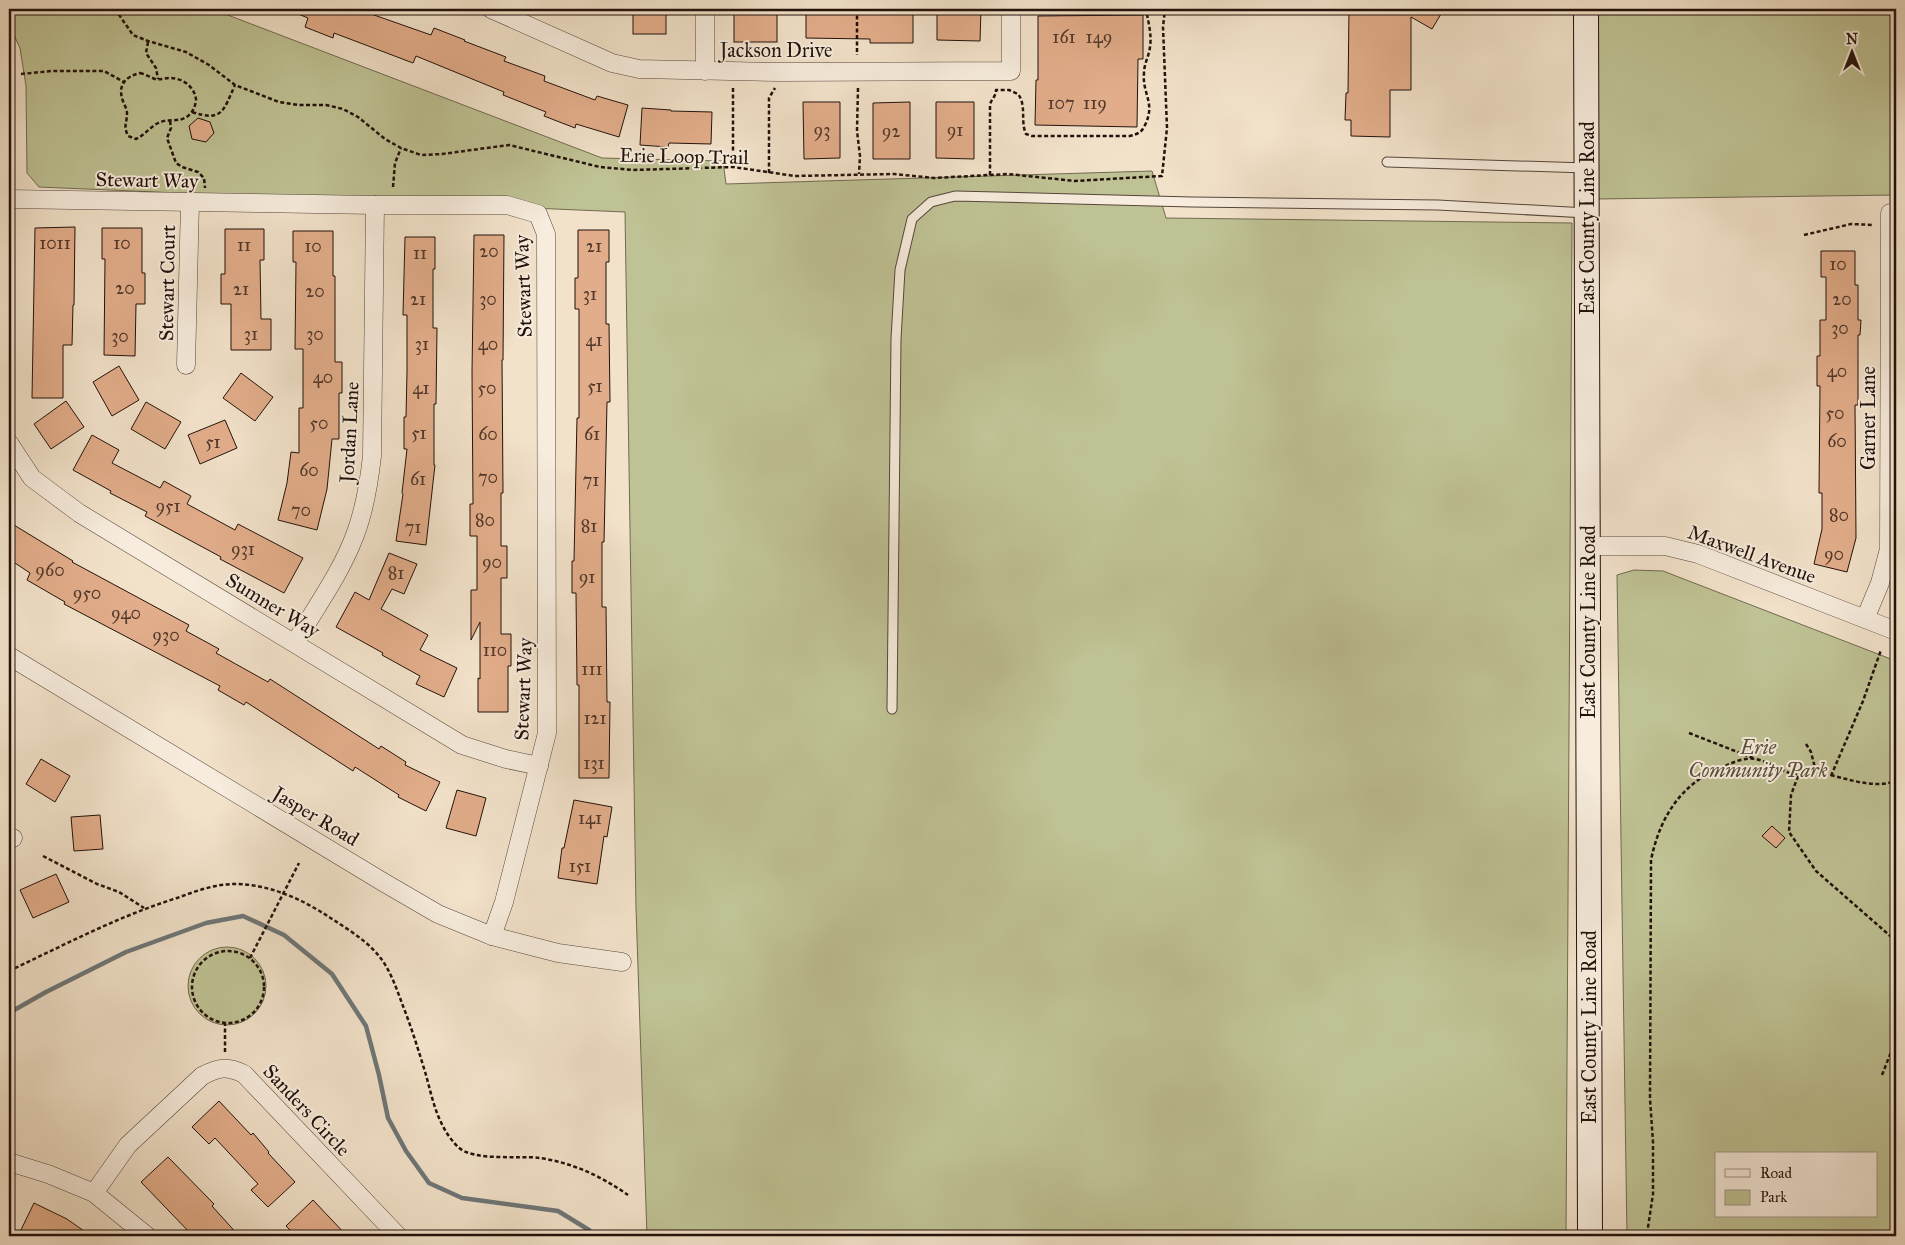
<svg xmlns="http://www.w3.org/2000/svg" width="1905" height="1245" font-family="'IM FELL Great Primer',serif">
<rect width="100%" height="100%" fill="#f2e2ca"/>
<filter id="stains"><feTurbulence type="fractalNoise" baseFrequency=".004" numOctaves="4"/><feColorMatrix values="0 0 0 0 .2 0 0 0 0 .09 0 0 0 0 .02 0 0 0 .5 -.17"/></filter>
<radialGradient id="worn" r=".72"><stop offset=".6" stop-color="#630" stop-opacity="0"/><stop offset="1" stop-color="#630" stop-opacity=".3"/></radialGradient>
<g fill="#bfc294" stroke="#706a50" fill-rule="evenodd">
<polygon points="9,9 212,9 602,158 723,161 726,184 1152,171 1166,218 1572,223 1566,1236 647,1236 636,908 625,212 39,187 27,173 26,86 20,48 9,24"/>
<polygon points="1591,9 1896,9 1896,195 1596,199"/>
<path d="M1634,570L1663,571L1896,661V1236H1627L1617,575ZM1716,1154H1876V1216H1716Z"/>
<circle cx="227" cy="986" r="39"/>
</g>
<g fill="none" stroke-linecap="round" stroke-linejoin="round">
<polyline stroke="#6e7778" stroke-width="4.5" points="9,1013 46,992 126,952 206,923 243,916 284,935 332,974 366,1026 379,1075 388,1118 406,1151 429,1183 462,1198 558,1211 589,1230 595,1236"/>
</g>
<g fill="#e2ad8a" stroke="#22110b">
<polygon points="286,9 357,9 431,35 434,28 465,40 464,41 506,57 504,61 545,76 544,81 595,100 597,96 628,105 619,137 576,124 575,128 544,116 546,112 503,95 504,92 416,56 413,63 334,33 333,38 305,27 308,18"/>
<rect x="633" y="9" width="33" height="25"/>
<rect x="734" y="9" width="43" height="33"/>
<polygon points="806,9 913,9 913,43 870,43 870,39 806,38"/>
<polygon points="937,9 981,9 980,41 937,40"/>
<polygon points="1349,9 1444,9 1432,29 1411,17 1411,90 1390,90 1390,137 1351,136 1351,120 1345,120 1346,93 1348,93"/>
<polygon points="1143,15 1143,59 1138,59 1137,127 1035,125 1036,80 1038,80 1038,16"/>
<polygon points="803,102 840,102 840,158 804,159"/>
<polygon points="910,102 910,159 873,159 873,103"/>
<polygon points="936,102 974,102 974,159 936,158"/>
<polygon points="642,108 671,110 671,111 712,112 711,144 669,143 668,147 640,145"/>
<polygon points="198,118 210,122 214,133 206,142 192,139 189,126"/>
<polygon points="75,227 74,305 73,305 72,345 63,345 63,398 32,398 35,228"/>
<polygon points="102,228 142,228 142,273 145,273 145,304 136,304 135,356 104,355 105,259 102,259"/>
<polygon points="225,229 264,229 264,260 260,260 261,319 271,319 271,350 231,350 231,304 221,304 221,274 225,274"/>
<polygon points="578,230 609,230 609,262 606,262 606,324 609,324 610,402 607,402 604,542 602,542 602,607 606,607 607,702 610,702 609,778 579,778 579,685 577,685 576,593 572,593 572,561 574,561 577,418 579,418 579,309 575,309 575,278 578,278"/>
<polygon points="293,231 333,231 333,276 335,276 335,362 342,362 342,393 339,393 339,439 332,439 327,489 317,530 278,520 287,483 291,452 299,453 299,408 303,408 303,349 295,349 296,262 293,262"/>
<polygon points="474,235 504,235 503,360 502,360 503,493 501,493 501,546 507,546 507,578 501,578 501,634 511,634 511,666 508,666 508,712 478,712 478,678 480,679 480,622 471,640 471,590 477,590 477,536 470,536 470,504 473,504 472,372"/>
<polygon points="405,237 435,237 435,269 433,269 433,328 437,328 436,404 434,404 434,465 435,465 426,545 396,541 403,494 402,493 407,449 404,449 404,417 406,417 407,372 407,315 403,315"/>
<polygon points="1821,251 1855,251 1855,285 1858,285 1858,320 1861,320 1860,335 1858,335 1858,405 1855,405 1856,538 1847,572 1814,564 1822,529 1822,493 1819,493 1820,386 1817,386 1817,356 1820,356 1820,320 1826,320 1826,277 1821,277"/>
<polygon points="119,366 139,400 112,416 93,382"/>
<polygon points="241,373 273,397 255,421 223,398"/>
<polygon points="66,401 84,427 51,449 34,424"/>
<polygon points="146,402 181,422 165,449 131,429"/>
<polygon points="225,420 237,448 200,464 188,435"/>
<polygon points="92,435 119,450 112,463 160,488 164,481 191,496 187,504 235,530 238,524 303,558 284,593 220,559 221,557 145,516 147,512 110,493 111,491 73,470"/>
<polygon points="9,522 73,561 72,562 189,625 186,631 219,649 216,653 268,682 270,679 379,749 381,746 406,762 405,765 440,782 426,811 398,797 399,795 355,767 353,771 246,702 244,705 218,690 220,686 64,604 65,602 27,580 30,573 9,559"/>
<polygon points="389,553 417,564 404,594 392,589 381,609 428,635 420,650 457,668 444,697 416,684 420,676 382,655 383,653 336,627 355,592 369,600"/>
<polygon points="41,759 70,776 55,802 26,784"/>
<polygon points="457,790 486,798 476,836 446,828"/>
<polygon points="574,800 612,807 607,837 604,836 597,884 558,878 562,848 564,848"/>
<polygon points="100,815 103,849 74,851 71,817"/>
<polygon points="1772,826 1785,838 1776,848 1762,836"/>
<polygon points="56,874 69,902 33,918 20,890"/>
<polygon points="219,1101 251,1135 253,1133 269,1152 268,1153 295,1182 268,1207 251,1190 258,1184 215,1138 209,1144 192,1127"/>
<polygon points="168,1157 214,1204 212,1206 239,1236 193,1236 141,1182"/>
<polygon points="313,1200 347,1236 296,1236 286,1226"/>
<polygon points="34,1203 67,1219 91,1236 18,1236"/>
</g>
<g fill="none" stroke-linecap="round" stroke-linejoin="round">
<defs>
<g id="lane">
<polyline points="1387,162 1587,168"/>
<polyline points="892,709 896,339 900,270 912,219 931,202 955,196 1192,202 1438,205 1587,213"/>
</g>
<g id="street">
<polyline points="491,9 612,63 639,69 779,72 1011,71 1011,9"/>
<polyline points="705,9 705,71"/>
<polyline points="9,199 375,205 507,205 538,214 546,234 547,733 504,902 492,936"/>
<polyline points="186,365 190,202"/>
<polyline points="9,443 32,478 79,513 462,745 506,759 539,766"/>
<polyline points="1588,546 1665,546 1698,554 1896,631"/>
<polyline points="1865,619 1880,583 1889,549 1890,213"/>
<path d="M295,643C315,608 341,573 355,535C365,509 369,483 372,456L375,205"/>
<polyline points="9,656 383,882 438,914 492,936 558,953 622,962"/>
<polyline points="9,840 13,838"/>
<polyline points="9,1162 48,1174 94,1193 147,1236"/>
<path d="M94,1193L128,1145L202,1076C219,1067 227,1066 244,1074L398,1236"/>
</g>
<polyline id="secondary" points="1586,9 1590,1236"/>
</defs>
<use href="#lane" stroke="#56453b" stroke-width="11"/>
<use href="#street" stroke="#56453b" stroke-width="19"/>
<use href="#secondary" stroke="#22110b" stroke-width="26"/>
<g stroke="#22110b" stroke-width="2.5" stroke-dasharray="4 2.5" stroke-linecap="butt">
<polyline points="115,9 133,35 148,41 186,52 209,65 235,85 279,102 298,105 326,105 343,109 358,117 385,139 401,148 421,155 442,154 509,145 600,167 633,170 733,167 795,176 894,174 934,178 1008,174 1075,181 1162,176 1167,128 1163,27 1165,9"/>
<polyline points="857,9 857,55"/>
<polyline points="148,42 146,53 156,68 158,79"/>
<path d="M140,73C145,74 150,77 155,79C160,80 165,78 170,78C182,78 194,86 196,99C196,105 193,112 188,116C179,123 168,118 158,123C150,127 145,135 136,139L128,136C123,125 127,124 127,113C127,108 123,103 122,98C118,84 127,76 140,73Z"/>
<polyline points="21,74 52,71 104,71 124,82"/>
<polyline points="733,88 733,167"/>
<polyline points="858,88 857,131 860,156 859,174"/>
<path d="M192,112C223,122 223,111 235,85"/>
<polyline points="170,121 171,128 167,138 176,163 182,167 198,172 204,178 205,188"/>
<polyline points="769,173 769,98 775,88"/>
<path d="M990,175V105C991,99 996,97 996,90H1009L1018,94C1027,106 1020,121 1026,134L1032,136H1130C1138,134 1142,132 1145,125C1156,103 1142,94 1144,73C1144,64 1149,56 1150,47C1152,34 1148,21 1146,9"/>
<polyline points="393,187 395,163 401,148"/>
<polyline points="1804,235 1851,224 1874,225"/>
<polyline points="1689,733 1753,758"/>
<polyline points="1806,744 1811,752 1816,772"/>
<polyline points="1798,776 1791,795 1789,832 1816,871 1896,941"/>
<polyline points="1831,776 1863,701 1881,650"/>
<polyline points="43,856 97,884 119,892 144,908"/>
<circle cx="228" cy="987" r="36"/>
<polyline points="250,958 299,863"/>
<path d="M9,971C64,945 119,916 177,898C196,891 215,884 235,884C268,884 302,899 329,917C346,928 366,940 379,956C390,969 397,990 403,1006C412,1029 419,1052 426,1075C433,1101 438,1127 458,1147C474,1162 519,1155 540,1158C573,1163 601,1176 628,1195"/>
<polyline points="225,1052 225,1023"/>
<polyline points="1882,1075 1891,1052 1896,1047"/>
<polyline points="1638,1234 1662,1232 1690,1236"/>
<path d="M1647,1234L1653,1194V1142L1650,1099L1651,860C1660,816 1682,782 1725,766C1734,762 1745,757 1755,759C1775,762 1795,784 1816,772C1842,776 1870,790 1896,781"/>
</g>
<use href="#lane" stroke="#f7ecdd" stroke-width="9"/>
<use href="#street" stroke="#f7ecdd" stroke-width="18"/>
<use href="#secondary" stroke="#f7ecdd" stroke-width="24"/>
</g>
<g text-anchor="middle" stroke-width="4" stroke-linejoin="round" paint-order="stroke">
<g font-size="18" fill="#52382b">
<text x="1064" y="43">161</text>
<text x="1099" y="43">149</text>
<text x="1061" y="109">107</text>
<text x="1095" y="109">119</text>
<text x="822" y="136">93</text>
<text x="955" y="136">91</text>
<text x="891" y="137">92</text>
<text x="55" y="249">1011</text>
<text x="122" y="249">10</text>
<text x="244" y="251">11</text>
<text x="313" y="252">10</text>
<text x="594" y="252">21</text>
<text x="489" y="257">20</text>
<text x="420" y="259">11</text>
<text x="1838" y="270">10</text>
<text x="125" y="294">20</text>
<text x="241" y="295">21</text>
<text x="315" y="297">20</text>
<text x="590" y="300">31</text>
<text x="418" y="305">21</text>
<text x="488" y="305">30</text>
<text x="1842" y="305">20</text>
<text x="1840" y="334">30</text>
<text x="251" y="340">31</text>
<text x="315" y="340">30</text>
<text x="120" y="342">30</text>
<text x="594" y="346">41</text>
<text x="422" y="350">31</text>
<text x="488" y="350">40</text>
<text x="1837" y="377">40</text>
<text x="323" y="383">40</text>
<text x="595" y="392">51</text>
<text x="421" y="394">41</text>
<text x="487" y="394">50</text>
<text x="1835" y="419">50</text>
<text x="319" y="429">50</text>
<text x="419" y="439">51</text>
<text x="488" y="440">60</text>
<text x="592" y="440">61</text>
<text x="1837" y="447">60</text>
<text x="213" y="448">51</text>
<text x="309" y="476">60</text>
<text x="488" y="483">70</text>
<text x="418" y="485">61</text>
<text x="591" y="486">71</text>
<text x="168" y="512">951</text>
<text x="301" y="516">70</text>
<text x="1839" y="521">80</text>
<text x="485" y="526">80</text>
<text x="589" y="532">81</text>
<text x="413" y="533">71</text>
<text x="243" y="555">931</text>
<text x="1834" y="560">90</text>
<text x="492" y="568">90</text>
<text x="50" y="576">960</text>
<text x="396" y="579">81</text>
<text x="587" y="583">91</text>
<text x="87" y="599">950</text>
<text x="126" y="619">940</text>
<text x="166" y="641">930</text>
<text x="495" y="656">110</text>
<text x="592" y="675">111</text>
<text x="595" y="724">121</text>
<text x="594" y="769">131</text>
<text x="590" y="824">141</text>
<text x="580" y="872">151</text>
</g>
<g font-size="20" fill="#22110b" stroke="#f7ecdd">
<text x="776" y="57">Jackson Drive</text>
<text transform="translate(684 156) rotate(1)" y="7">Erie Loop Trail</text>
<text transform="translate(147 180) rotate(1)" y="7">Stewart Way</text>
<text transform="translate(1587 218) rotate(-90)" y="7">East County Line Road</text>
<text transform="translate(167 283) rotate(-89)" y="7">Stewart Court</text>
<text transform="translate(523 286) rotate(-92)" y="7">Stewart Way</text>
<text transform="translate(1868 418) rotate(-90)" y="7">Garner Lane</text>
<text transform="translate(349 432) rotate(-87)" y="7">Jordan Lane</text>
<text transform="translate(1752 554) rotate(20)" y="7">Maxwell Avenue</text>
<text transform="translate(273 605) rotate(31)" y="7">Sumner Way</text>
<text transform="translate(1588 622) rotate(-90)" y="7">East County Line Road</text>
<text transform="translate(523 689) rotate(-88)" y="7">Stewart Way</text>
<text transform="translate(316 816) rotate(31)" y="7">Jasper Road</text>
<text transform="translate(1589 1027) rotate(-90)" y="7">East County Line Road</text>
<text transform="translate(307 1110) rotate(47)" y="7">Sanders Circle</text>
</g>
<g font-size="20" font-style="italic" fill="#594f3b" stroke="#f7ecdd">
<text x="1758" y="754">Erie<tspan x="1758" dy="23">Community Park</tspan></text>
</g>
</g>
<rect width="1905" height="1245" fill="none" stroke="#f2e2ca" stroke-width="30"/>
<rect x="10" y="10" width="1885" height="1225" fill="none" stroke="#22110b" stroke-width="2.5"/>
<rect x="15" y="15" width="1875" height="1215" fill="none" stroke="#22110b"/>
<rect x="1715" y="1152" width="162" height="65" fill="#f7ecdd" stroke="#a29489"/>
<rect x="1725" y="1169" width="25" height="8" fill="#f7ecdd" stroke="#a29489"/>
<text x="1760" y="1178" font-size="15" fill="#22110b">Road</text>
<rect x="1725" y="1190" width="25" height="15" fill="#bfc294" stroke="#a29489"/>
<text x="1760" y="1202" font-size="15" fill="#22110b">Park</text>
<g transform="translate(1852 52)" stroke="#f7ecdd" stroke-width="4" paint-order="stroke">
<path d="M0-4L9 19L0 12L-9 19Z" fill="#22110b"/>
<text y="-8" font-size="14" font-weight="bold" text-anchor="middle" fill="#22110b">N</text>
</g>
<rect width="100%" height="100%" filter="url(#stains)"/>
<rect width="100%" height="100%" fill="url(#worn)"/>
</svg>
